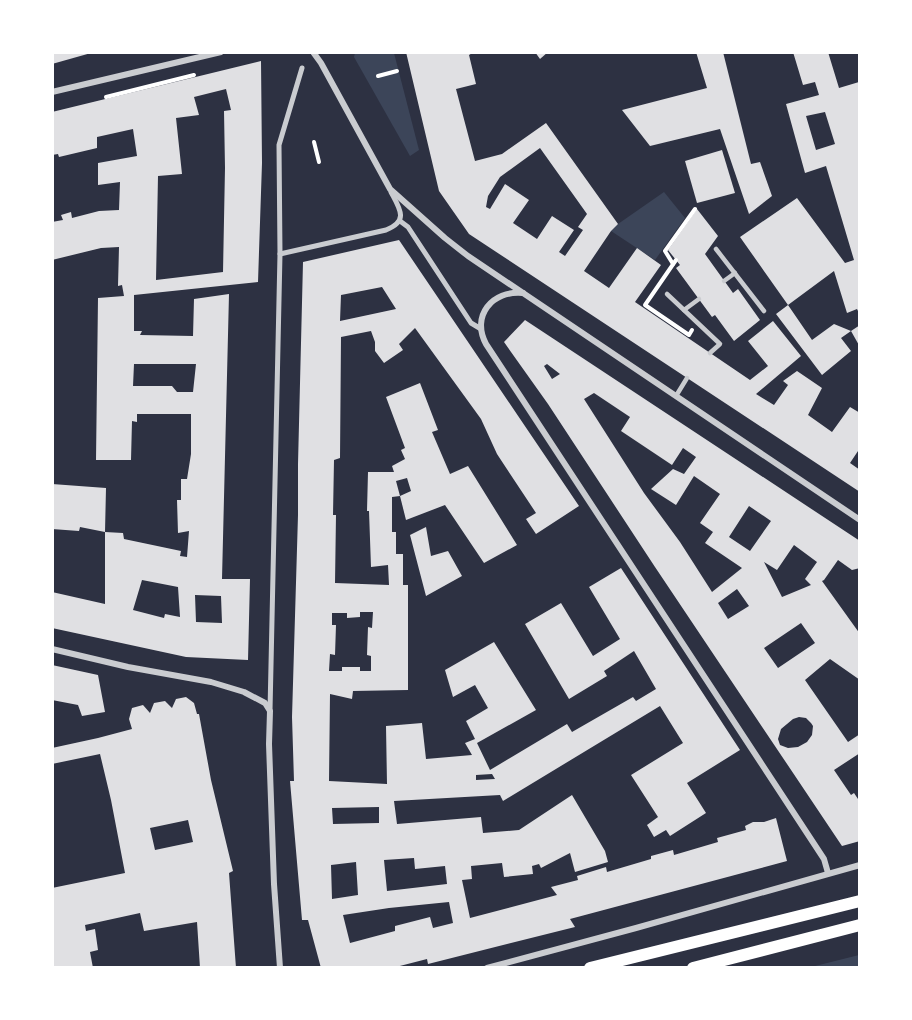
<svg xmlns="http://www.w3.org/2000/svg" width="912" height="1020" font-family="Ubuntu,sans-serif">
<rect width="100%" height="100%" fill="#2d3142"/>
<g fill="#3c4559">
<polygon points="355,53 394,53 419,150 410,156 354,57"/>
<polygon points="664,192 685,218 655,260 611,231 618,224"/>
<polygon points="859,955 859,967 811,967"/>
</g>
<g fill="#e0e0e3" fill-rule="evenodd">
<polygon points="52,52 91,52 91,53 52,64"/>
<path d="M406,52H474L469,55L476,84L456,89L475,161L502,154L546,123L618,224L611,231L584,271L609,288L637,248L661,265L635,302L750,380L768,366L748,341L773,321L801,356L756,394L774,405L788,385L783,381L797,371L822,388L808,415L832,432L850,407L860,413V448L850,463L860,470V492L469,234L439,191ZM540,148L587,214L578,227L583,230L565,256L559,252L574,230L552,216L537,239L513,223L529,200L505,184L490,209L486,207L488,196L500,177Z"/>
<polygon points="535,52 548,52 540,59"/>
<polygon points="696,52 723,52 751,164 760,162 772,196 749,214 720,129 650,146 622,110 707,88"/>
<path d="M793,52H828L839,88L859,82L860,85V315L857,309L847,313L834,271L788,305L740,237L797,198L845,263L854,260L826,166L805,173L786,104L819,95L815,82L803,85ZM825,112L835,144L816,150L806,116Z"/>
<path d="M261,61L262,163L258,282L134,295V331H142L140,335L193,336L194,299L229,294L222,579H250L248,660L186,657L52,628V592L105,604V532L123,533L124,539L181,551L180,556L187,557L189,531L178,533L177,500H181V479H187L191,454V414H137V422L132,421L131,460H96L98,298L124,296L122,285L118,286L119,247L101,248L52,260V222L63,220L61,215L71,212L72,218L99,211L119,210L120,182L98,185V163L137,156L133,129L97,137V148L59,157L58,154L52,155V112ZM226,89L231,110L224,111L225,168L223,272L156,280L158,176L182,174L176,118L199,115L194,97ZM134,364H196L193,392H177L172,386H133ZM142,580L178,587L180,617L165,614L164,618L133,610ZM195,595L221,596L222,623L196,622Z"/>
<polygon points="722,150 735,193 697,203 685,161"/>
<polygon points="697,209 718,236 705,254 733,293 738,289 760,320 734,341 715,315 712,317 676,268 680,265 668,250"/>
<path d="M399,240L579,506L536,534L526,519L536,513L497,454L481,419L415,328L399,344L403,350L384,363L375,351V342L371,331L341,337L340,458L334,460L333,515H336L335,583L389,585L388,565L371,567L369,511H367L368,472H394L392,466L405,459L401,450L405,448L386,397L420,383L438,430L432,432L450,474L468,466L517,545L484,563L445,505L406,520L400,496L411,491L407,478L396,481L400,496L392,497V532H396V554H403V585H408V690L353,691L352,699L330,694L329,781L387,784L386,726L422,723L426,759L472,755L465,743L475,739L466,721L488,708L475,685L453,697L445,670L494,642L536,710L477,743L490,770L567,724L572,732L633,697L636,701L656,689L634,651L604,671L607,676L569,699L525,624L561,603L593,656L620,639L589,587L621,568L740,750L687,783L706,813L670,836L666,830L654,837L647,825L658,817L631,775L683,743L660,706L503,801L500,795L394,801L397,824L481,817L483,833L519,830L572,795L605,851L608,862L575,872L570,853L541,868L539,864L532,866L533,874L504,877L502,863L471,866L472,879L462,880L470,918L557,895L551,887L578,880L577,876L606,867L607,872L651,859V856L673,850L674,855L718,842L717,838L746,830L745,826L753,822H764L776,818L787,861L570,919L575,927L428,964L427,959L392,968H321L308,920H302L290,781H294L292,717L298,515V464L303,262ZM382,287L396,309L340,321L341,295ZM360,612H373L372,628L368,627L367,655L371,656V671H360V667H342V671H329L330,654L335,655L336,625H332V613H347V618L360,617ZM492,774L495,779L476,780V775ZM379,807V823L333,824L332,808ZM414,858L415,869L445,866L447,884L387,891L384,860ZM356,862L358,895L332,899L331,865ZM449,902L453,923L433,928L430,917L395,926V931L350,943L343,915L389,908Z"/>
<polygon points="788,305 812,340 834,324 851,331 860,325 860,347 851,331 841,338 851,351 822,375 776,314"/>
<path d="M525,320L860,541V568L852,570L838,560L824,580L822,581L860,634V680L830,659L805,680L848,742L860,734V753L834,770L851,795L854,793L860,802V841L842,846L655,567L548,404L504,342ZM547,364L560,374L552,379L544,366ZM594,393L630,417L621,431L672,465L683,448L696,457L684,474L673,469L651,489L676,505L694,476L720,494L700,523L713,532L705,543L742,568L712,592L680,542L644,493L584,399ZM749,506L771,521L750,551L729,537ZM794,545L817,562L805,579L811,585L782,597L764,562L777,570ZM737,589L749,606L728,619L718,603ZM801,623L815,643L778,668L764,648ZM799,717L806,718L811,723L813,726L812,735L807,742L798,747L788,748L780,745L778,739L781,729L793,719Z"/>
<polygon points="52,484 106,488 105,532 80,527 79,531 52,529"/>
<polygon points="426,527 431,556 448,551 462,576 426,596 410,535"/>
<polygon points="52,665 98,675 105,712 82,716 78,705 52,700"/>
<path d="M186,697L194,703L197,714H199L211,780L233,871L229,873L236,968H200L197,922L144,931L140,913L85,925L86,931L95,929L98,950L90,952L93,968H54L52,958V888L125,873L111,800L100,754L52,764V748L98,738L132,729L129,719L132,708L143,705L150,713L154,703L165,701L172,708L176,699ZM188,820L193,842L155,850L150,828Z"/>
</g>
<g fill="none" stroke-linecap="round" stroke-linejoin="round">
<g stroke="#fff" stroke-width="4">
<polyline points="378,76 397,71"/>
<polyline points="106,97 194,75"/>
<polyline points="314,142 319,162"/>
<polyline points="676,260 645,305 689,335 692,330"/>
<polyline points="673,264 665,251 695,209"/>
</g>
<g stroke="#caccd0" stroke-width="4.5">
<polyline points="716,249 764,311"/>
<polyline points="724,281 735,273"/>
<polyline points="667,294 720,344 710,353"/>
<polyline points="684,310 699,299"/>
<polyline points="676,396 687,378"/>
</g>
<g stroke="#caccd0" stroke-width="5">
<polyline points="400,221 408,227 471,323 481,329"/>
<path d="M280,254L386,230C409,221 400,209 391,192"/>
<polyline points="270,711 280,254 279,145 302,68"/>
</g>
<g stroke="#caccd0" stroke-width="6">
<polyline points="313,52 321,63 390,189 445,238 468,256 860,520"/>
<polyline points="52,92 221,52"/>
<path d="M523,293C492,290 471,316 486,344L824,859L828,873"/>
<polyline points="52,649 128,667 211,682 244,692 265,703 270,711 269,744 274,884 280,968"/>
<polyline points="487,968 636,928 860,865"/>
</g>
<g stroke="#fff" stroke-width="12">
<polyline points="590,968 860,901"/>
<polyline points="693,968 860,925"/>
</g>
</g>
<rect width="912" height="1020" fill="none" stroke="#ffffff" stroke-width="108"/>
</svg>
